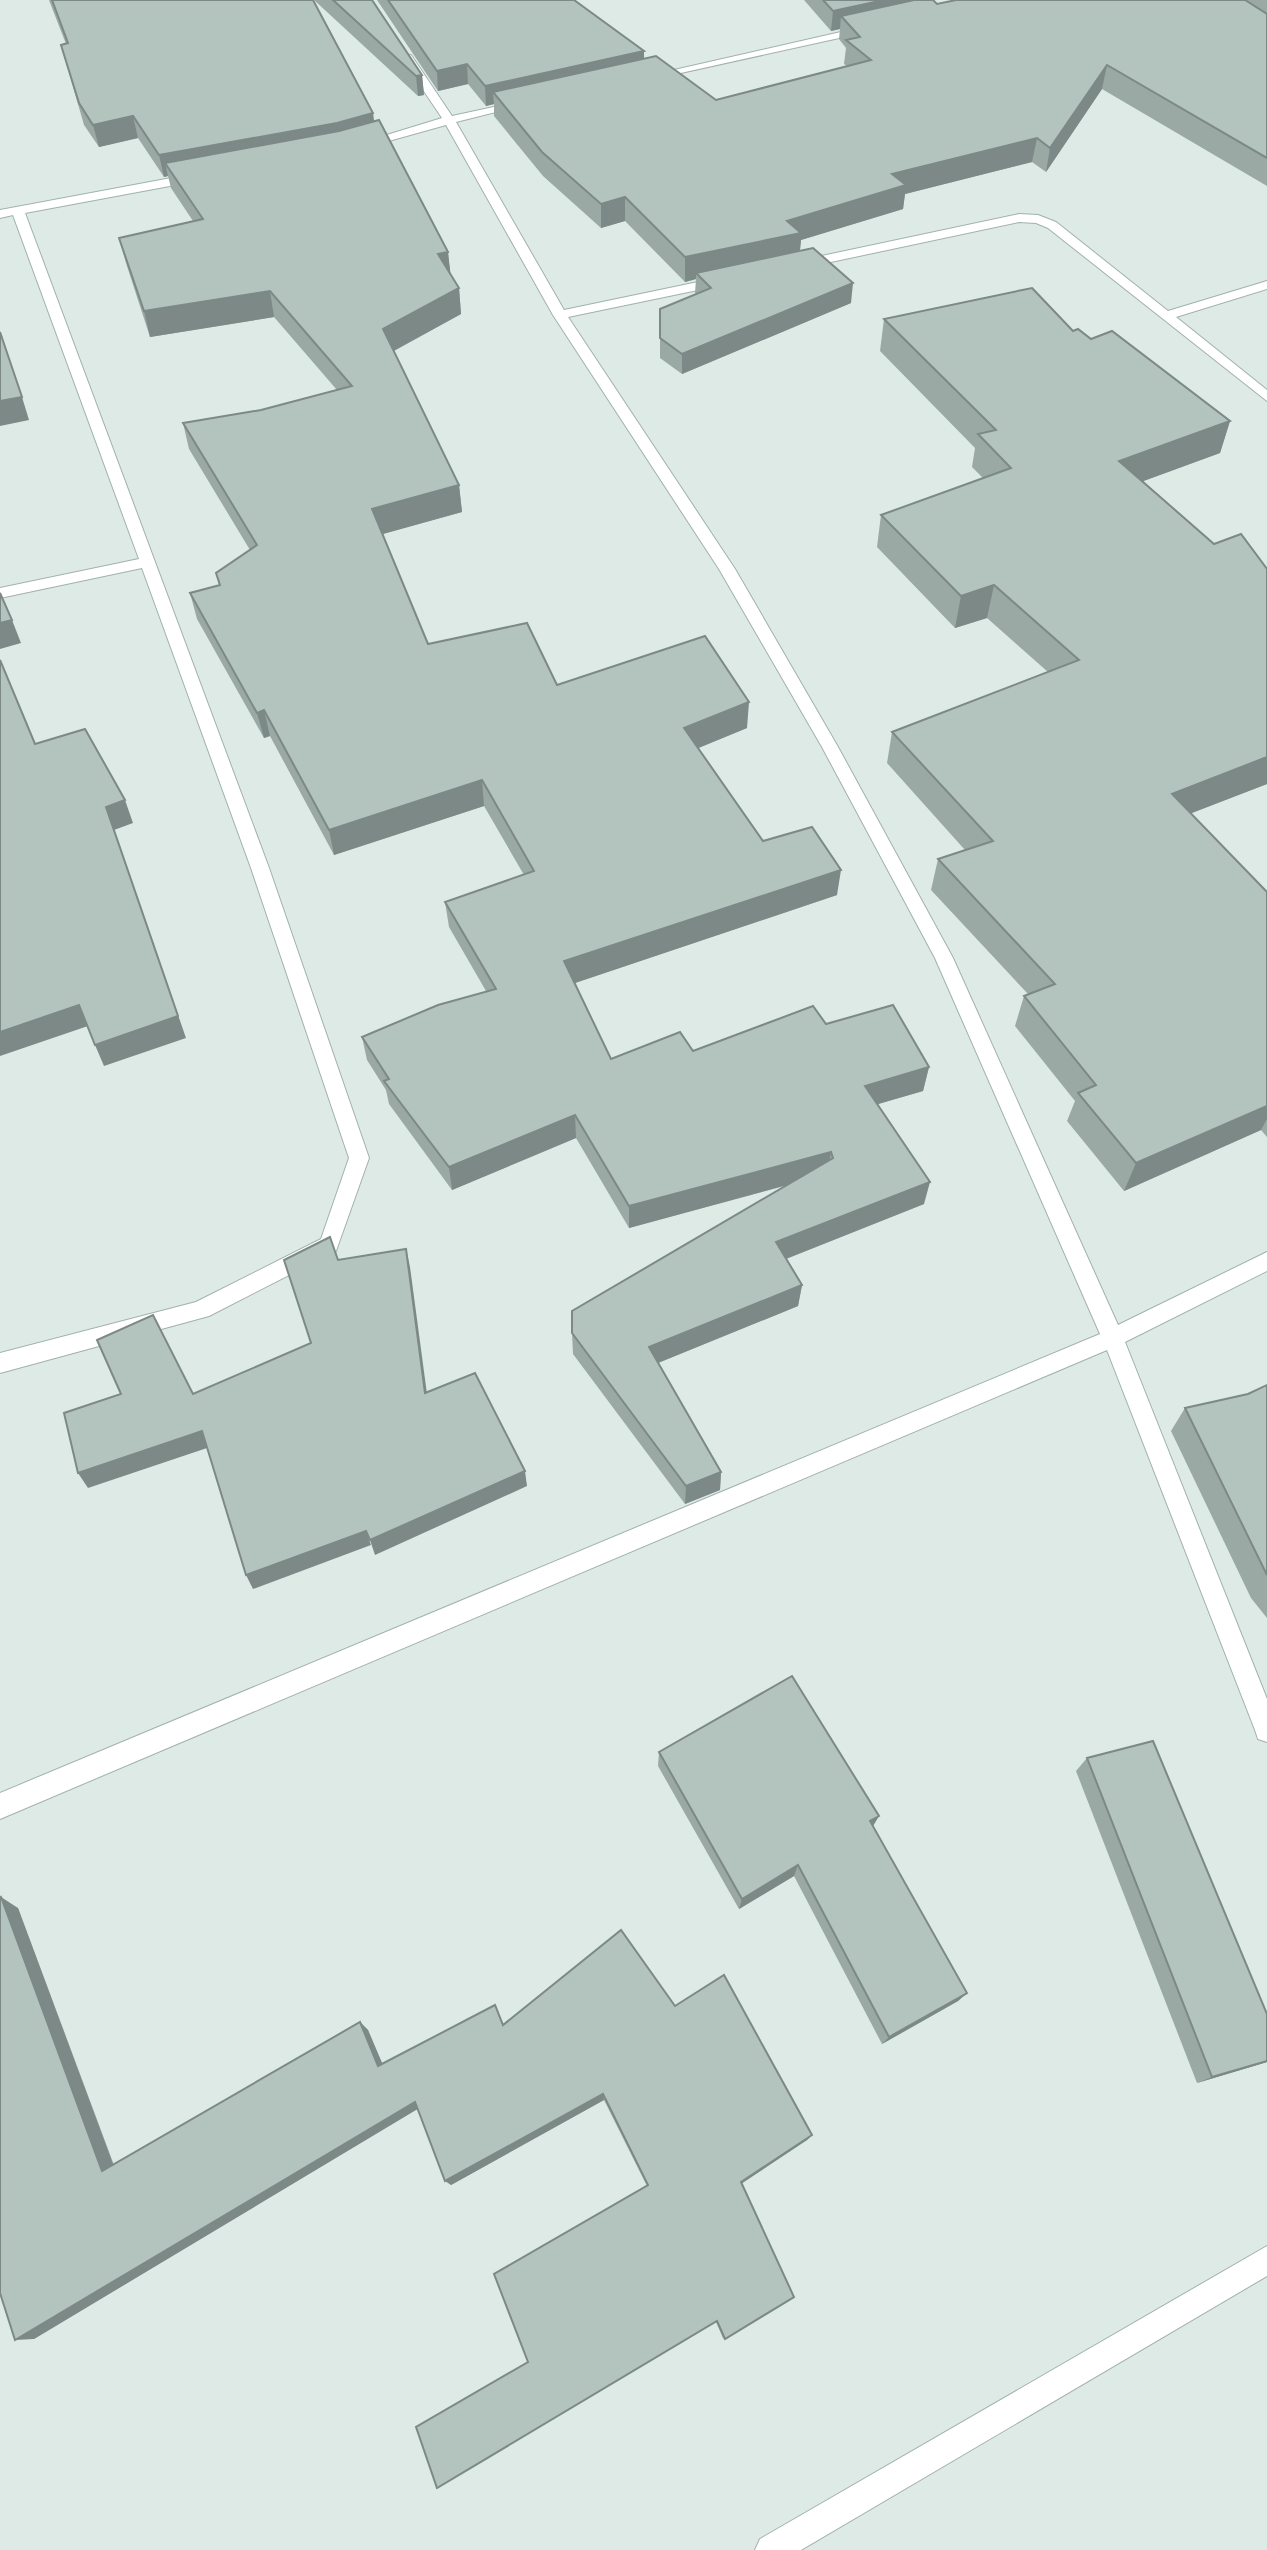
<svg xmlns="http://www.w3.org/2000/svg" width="1267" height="2550" font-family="Figtree,sans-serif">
<rect width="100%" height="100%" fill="#deeae6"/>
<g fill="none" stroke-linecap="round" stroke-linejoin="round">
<defs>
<g id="street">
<polygon points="867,26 871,27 871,31 649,80 643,77"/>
<polygon points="403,55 411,55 452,116 522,101 528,104 456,122 564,310 722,277 728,281 722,285 568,317 735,569 838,747 953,958 1118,1325 1267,1252 1267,1271 1125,1342 1267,1699 1267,1742 1258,1739 1255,1730 1107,1350 0,1819 0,1793 1100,1334 935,958 822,747 719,569 553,315 446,125 360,149 354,145 442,118 401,57"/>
<polygon points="198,173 204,177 202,180 25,213 269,868 369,1158 336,1251 209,1316 0,1373 0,1353 196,1302 321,1239 349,1158 251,868 142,568 0,598 0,588 139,559 13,215 0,218 0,210"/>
<polygon points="1019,214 1038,215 1056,222 1168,311 1267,281 1267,289 1176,317 1267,390 1267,401 1048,228 1036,223 1019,222 798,269 792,265 798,261"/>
<polygon points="1267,2246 1267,2276 801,2550 755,2550 760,2539"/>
</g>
</defs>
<use href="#street" stroke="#a1b1ad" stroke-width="2"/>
<use href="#street" fill="#fff" fill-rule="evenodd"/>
</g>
<g fill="#9aa9a4">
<polygon points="49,0 313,0 374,122 448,252 450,274 459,288 461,314 394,351 459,485 462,512 382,534 428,644 557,685 747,728 698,748 763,841 837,895 575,983 611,1059 693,1051 826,1024 929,1067 923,1091 878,1104 924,1204 786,1259 802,1285 798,1306 658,1363 721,1472 720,1490 685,1504 573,1354 572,1333 788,1185 629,1228 576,1138 452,1190 389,1104 386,1090 367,1060 362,1037 486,991 449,927 445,902 524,875 484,806 334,855 270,736 264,738 197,619 190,593 219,585 216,573 250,550 189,449 183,423 261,410 337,390 274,317 150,337 126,263 119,238 193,221 171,188 168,176 164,177 138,138 99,147 84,125 61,45 66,44"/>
<polygon points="314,0 372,0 422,75 424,95 418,96"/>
<polygon points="377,0 574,0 644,59 716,100 847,66 844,64 846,48 839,39 840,29 831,31 804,0 933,0 937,4 956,0 1267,0 1267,186 1102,89 1046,172 1032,162 905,194 903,209 801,240 800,251 851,303 682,374 660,358 660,309 696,294 695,293 696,279 685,282 625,221 601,228 543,176 494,116 494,104 486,106 468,84 438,91"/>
<polygon points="884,319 1073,331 1091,339 1230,421 1220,453 1143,481 1214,544 1267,569 1267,784 1191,813 1267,892 1267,1137 1261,1130 1124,1191 1067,1121 1075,1101 1015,1026 1024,996 1028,994 931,890 938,859 965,850 887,763 892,732 1048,672 987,618 955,628 877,547 881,515 983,478 972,467 975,448 880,351"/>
<polygon points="1267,1385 1267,1618 1251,1598 1171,1431 1185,1408 1248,1394"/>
<polygon points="659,1752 873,1826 967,1993 958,2001 882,2044 794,1876 739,1909 658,1766"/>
<polygon points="1087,1758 1267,2061 1267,2062 1197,2083 1076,1771"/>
<polygon points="18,1908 114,2165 360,2022 368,2030 382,2064 503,2024 675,2006 812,2135 807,2140 741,2183 725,2339 723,2338 716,2322 528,2362 647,2186 604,2100 451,2185 417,2109 34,2339"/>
</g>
<g fill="#7d8986">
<polygon points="884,0 921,0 841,16 840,29 831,31 833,11"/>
<polygon points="644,51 644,71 493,92 494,104 486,106 485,86"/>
<polygon points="467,64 468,84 438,91 437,71"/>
<polygon points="1107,65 1102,89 1046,172 1050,148"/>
<polygon points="422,75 424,95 418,96 416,76"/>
<polygon points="373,113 376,134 165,163 168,176 164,177 159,155"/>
<polygon points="133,116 138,138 99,147 93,125"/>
<polygon points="1037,138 1032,162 905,194 903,209 801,240 799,258 696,273 696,279 685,282 685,257 787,221 892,174"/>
<polygon points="625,197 625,221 601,228 601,204"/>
<polygon points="448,252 451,278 438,254"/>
<polygon points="853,283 851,303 682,374 682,354"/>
<polygon points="459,288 461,314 386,355 383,329"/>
<polygon points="270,291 274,317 150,337 144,311"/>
<polygon points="22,397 29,420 0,426 0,401"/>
<polygon points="1230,421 1220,453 1111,493 1119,461"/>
<polygon points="459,485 462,512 376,536 372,509"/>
<polygon points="994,585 987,618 955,628 961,596"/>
<polygon points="12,620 21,643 0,649 0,623"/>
<polygon points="749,702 747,728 684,754 684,728"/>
<polygon points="264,710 270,736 264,738 257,713"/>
<polygon points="1267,757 1267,784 1161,825 1172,794"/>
<polygon points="482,780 484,806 334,855 329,830"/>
<polygon points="125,800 133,823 114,830 186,1038 104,1066 95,1045 106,807"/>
<polygon points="841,870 837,895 566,986 564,961"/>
<polygon points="79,1005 88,1026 0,1056 0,1032"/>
<polygon points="929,1067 923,1091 861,1109 865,1086"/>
<polygon points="1267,1106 1267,1119 1261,1130 1124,1191 1136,1163"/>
<polygon points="575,1115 576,1138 452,1190 449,1167"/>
<polygon points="831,1152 827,1174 629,1228 629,1206"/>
<polygon points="930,1182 924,1204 773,1264 776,1242"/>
<polygon points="406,1249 410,1267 429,1409 425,1393"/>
<polygon points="802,1285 798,1306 648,1367 649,1347"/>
<polygon points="202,1431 210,1447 88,1488 78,1473"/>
<polygon points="525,1471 527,1486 375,1555 370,1540"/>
<polygon points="721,1472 720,1490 685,1504 686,1486"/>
<polygon points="366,1531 371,1545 253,1589 246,1575"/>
<polygon points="879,1816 872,1828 870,1821"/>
<polygon points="798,1865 794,1876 739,1909 742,1899"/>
<polygon points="1,1897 18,1908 117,2175 102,2171"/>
<polygon points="967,1993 958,2001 882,2044 889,2037"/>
<polygon points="360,2022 368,2030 386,2072 378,2066"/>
<polygon points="1267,2061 1267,2062 1197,2083 1212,2077"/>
<polygon points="603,2094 604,2100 451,2185 445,2181"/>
<polygon points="415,2102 421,2107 34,2339 15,2340"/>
<polygon points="812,2135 807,2140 738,2186 741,2182"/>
</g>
<g fill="#b3c4bf" stroke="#7d8986" stroke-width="2">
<polygon points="52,0 313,0 373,113 337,123 159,155 133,116 93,125 79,103 61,45 68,43"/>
<polygon points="333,0 372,0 422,75 416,76"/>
<polygon points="388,0 574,0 644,51 485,86 467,64 437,71"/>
<polygon points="823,0 884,0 833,11"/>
<polygon points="914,0 933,0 937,4 956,0 1245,0 1267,14 1267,158 1107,65 1050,148 1037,138 892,174 906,185 787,221 801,233 685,257 625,197 601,204 542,152 493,92 656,56 716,100 871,60 846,40 860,37 841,16"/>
<polygon points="379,120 448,252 438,254 459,288 383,329 459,485 372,509 428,644 527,623 557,685 705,636 749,702 684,728 763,841 812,827 841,870 564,961 611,1059 680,1032 693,1051 813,1006 826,1024 893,1005 929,1067 865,1086 930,1182 776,1242 802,1285 649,1347 721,1472 686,1486 572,1333 572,1311 833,1158 831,1152 629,1206 575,1115 449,1167 384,1081 389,1079 362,1037 438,1005 496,989 445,902 534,871 482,780 329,830 264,710 257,713 190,593 220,585 216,573 257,545 183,423 261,410 352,386 270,291 144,311 119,238 203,219 165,163 339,131"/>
<polygon points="813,248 853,283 682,354 660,338 660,309 711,288 696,273"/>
<polygon points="1032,288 1073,331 1078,329 1091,339 1112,331 1230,421 1119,461 1214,544 1241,534 1267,569 1267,757 1172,794 1267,892 1267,1106 1136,1163 1078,1093 1096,1085 1024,996 1055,984 938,859 993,841 892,732 1079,660 994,585 961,596 881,515 1011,468 978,434 996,430 884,319"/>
<polygon points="0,332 22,397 0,401"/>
<polygon points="0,593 12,620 0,623"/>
<polygon points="0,660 35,744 85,729 125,800 106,807 178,1016 95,1045 79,1005 0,1032"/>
<polygon points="330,1237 338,1260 406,1249 425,1393 475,1373 525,1471 370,1540 366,1531 246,1575 202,1431 78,1473 64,1413 121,1394 97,1340 153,1315 193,1394 311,1343 284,1260"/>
<polygon points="1267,1385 1267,1575 1185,1408 1248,1394"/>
<polygon points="792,1676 879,1816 870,1821 967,1993 889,2037 798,1865 742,1899 659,1752"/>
<polygon points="1153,1741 1267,2014 1267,2061 1212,2077 1087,1758"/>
<polygon points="1,1897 102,2171 360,2022 378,2066 495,2005 503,2025 621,1930 675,2006 724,1975 812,2135 741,2182 794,2297 725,2339 717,2321 437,2488 416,2427 528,2362 494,2274 648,2185 603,2094 445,2181 415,2102 15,2340 0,2293 0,1898"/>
</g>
</svg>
